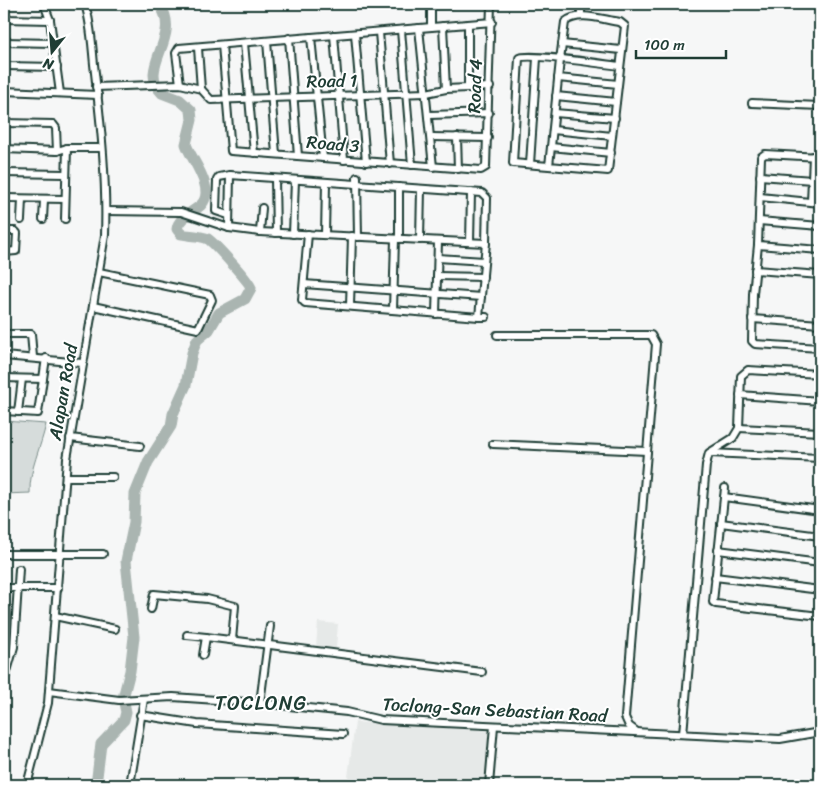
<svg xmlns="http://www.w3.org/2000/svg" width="824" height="789" font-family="Sriracha,sans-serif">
<rect width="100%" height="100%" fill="#f6f7f7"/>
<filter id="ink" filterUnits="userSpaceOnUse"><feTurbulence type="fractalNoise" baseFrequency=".02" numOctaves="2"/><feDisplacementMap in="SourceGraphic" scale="10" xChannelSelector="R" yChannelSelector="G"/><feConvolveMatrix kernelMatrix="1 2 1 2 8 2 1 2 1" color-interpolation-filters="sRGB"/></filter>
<g filter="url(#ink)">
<g fill="#e6e9e8">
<polygon points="318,622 338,624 336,648 316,647"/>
<polygon points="355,722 490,731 485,785 347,785"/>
</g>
<path fill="#d6dcdb" stroke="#7a8c88" d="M4,421L46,424C41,448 29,469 30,493L4,494Z"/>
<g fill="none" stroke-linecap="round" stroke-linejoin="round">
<path stroke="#aab5b1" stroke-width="11" d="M96,785L101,744L124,720L126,712L123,698L130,671L134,637L126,561L134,522L135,494L148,462L171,426L173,414L186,385L192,353L197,340L209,330L219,313L245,299L251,288C250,282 214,243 208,239C200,235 190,236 181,234L177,229C178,218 193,212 201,205C217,189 190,158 186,144L192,120L191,110L180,100L162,93C136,67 184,37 159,4"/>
<defs>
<g id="minor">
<polyline points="44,4 50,20 60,93"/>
<polyline points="431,4 431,27"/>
<polyline points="646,4 661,4"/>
<polyline points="431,5 452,4"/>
<polyline points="581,16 581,4"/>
<polyline points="4,19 50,20"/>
<polyline points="468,24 468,88"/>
<polyline points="443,26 446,89"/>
<polyline points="419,28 433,167"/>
<polyline points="401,30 412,165"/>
<polyline points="379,32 390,164"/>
<polyline points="355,34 366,162"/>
<polyline points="334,35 344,160"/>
<polyline points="311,37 323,158"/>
<polyline points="289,38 298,156"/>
<polyline points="267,41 276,154"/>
<polyline points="4,42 53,43"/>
<polyline points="244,43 254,153"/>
<polyline points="562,44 621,50"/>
<polyline points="222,45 231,151 481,170 486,167 491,4"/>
<polyline points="198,48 201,89"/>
<polyline points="4,66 57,67"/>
<polyline points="558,78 618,84"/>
<polyline points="180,84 176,53 179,48 492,22"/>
<polyline points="96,87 180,84 201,89 211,100 426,93 446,89 490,87"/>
<polyline points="4,91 98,95"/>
<polyline points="556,96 616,102"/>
<polyline points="752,103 820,106"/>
<polyline points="555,113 615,118"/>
<polyline points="430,115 489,113"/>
<polyline points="4,123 53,124 56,128 57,151"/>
<polyline points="553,130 612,136"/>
<polyline points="431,137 488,138"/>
<polyline points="457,137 458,169"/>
<polyline points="551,147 611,153"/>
<polyline points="4,149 57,151 67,148 101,148"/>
<polyline points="820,157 765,154 761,157 758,245 753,294 752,341 755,344 820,348"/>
<polyline points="530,164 537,58"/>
<path d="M549,166L560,60L565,22C579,10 603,20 620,22L625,26L608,171L513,163L519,58C529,53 603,64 620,66"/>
<polyline points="4,173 65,174"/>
<polyline points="760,176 812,180"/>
<polyline points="357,177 358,237"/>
<polyline points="275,179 276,233"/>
<polyline points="399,187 399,239"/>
<polyline points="760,197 820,203"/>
<polyline points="4,198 65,199"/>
<polyline points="811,202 813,156"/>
<polyline points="106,211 181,212 229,228 260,232 486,243"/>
<polyline points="228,215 216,211 217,180 219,177 230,175"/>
<polyline points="43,219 44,200"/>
<polyline points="65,219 67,148"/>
<polyline points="21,220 22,199"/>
<polyline points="759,221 820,226"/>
<polyline points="229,228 230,175 482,193 487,198 486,243 479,317 486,317"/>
<polyline points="4,231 15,231 17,233 16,251 4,252"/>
<polyline points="260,232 262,208"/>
<polyline points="293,234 295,180"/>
<polyline points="308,234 302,300 305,303 479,317"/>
<polyline points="325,235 326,183"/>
<polyline points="420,240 421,189"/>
<polyline points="470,242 471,192"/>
<polyline points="758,245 820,250"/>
<polyline points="438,258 484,261"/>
<polyline points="755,270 820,275"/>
<polyline points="437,276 483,277"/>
<polyline points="304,284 481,297"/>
<polyline points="93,306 198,329 212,300 210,295 99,272"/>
<polyline points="350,306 352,236"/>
<polyline points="393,310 395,239"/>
<polyline points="436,314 438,241"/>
<polyline points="752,319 820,324"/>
<polyline points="4,334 31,334 33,357"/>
<polyline points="497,335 651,335 656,344 625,717 629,726 637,732"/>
<polyline points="4,356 82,363"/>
<polyline points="4,378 43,379"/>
<polyline points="740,395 820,401"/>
<polyline points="4,411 38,413 46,358"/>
<polyline points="18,412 22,379"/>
<polyline points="739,428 820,432"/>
<polyline points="70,438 140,446"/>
<polyline points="493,444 647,451"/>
<polyline points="710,453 820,458"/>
<polyline points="66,477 113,477"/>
<polyline points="725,488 713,602 716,604 820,616"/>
<polyline points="724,497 820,510"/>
<polyline points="721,523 820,536"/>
<polyline points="718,550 820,563"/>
<polyline points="4,554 103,554"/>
<polyline points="715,577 820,590"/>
<polyline points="4,588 58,588"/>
<polyline points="151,609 154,594 207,599 235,606 232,640"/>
<polyline points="55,616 115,629"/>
<polyline points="187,635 206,637"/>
<polyline points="203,655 206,637 482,672"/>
<polyline points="4,682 14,647 19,569"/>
<polyline points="49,691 119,700 173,697 260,703 347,712 381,720 780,739 820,732"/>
<polyline points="260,703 270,626"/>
<polyline points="140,715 197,724 343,734"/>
<polyline points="683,734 706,465 709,453 733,438 739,428 741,376 748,370 820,374"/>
<path d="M27,785L48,703L67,459L105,235C107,181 101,126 95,73C92,50 92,26 85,4"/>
<polyline points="130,785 144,699"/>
<polyline points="489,785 494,726"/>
</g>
</defs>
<use href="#minor" stroke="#1f3d34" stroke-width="10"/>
<use href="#minor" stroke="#fff" stroke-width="6"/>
</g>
</g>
<g text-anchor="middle" stroke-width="4" stroke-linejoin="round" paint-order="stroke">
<g font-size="18" fill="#1f3d34" stroke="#fff">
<text transform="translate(332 81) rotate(-1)" y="6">Road 1</text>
<text transform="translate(475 86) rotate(-88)" y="6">Road 4</text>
<text transform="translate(333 144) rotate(5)" y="6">Road 3</text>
<text transform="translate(63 392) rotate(-80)" y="6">Alapan Road</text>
<text transform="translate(495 710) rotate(3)" y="6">Toclong-San Sebastian Road</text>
</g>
<g font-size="20" letter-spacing="1" fill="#1f3d34" stroke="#fff">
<text x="261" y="710">TOCLONG</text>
</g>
</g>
<rect width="824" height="789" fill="none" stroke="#fff" stroke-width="20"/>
<rect x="10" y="10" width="804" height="769" fill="none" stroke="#1f3d34" stroke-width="2" filter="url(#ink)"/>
<g transform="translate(52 52) rotate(197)" stroke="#ffffff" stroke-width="4" paint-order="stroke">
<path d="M0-4L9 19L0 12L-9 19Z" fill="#1f3d34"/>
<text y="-8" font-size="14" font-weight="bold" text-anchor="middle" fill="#1f3d34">N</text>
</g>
<path d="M636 50v8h90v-8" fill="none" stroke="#1f3d34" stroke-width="2.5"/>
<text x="644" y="50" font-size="15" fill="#1f3d34" stroke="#ffffff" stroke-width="4" paint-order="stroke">100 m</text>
</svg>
